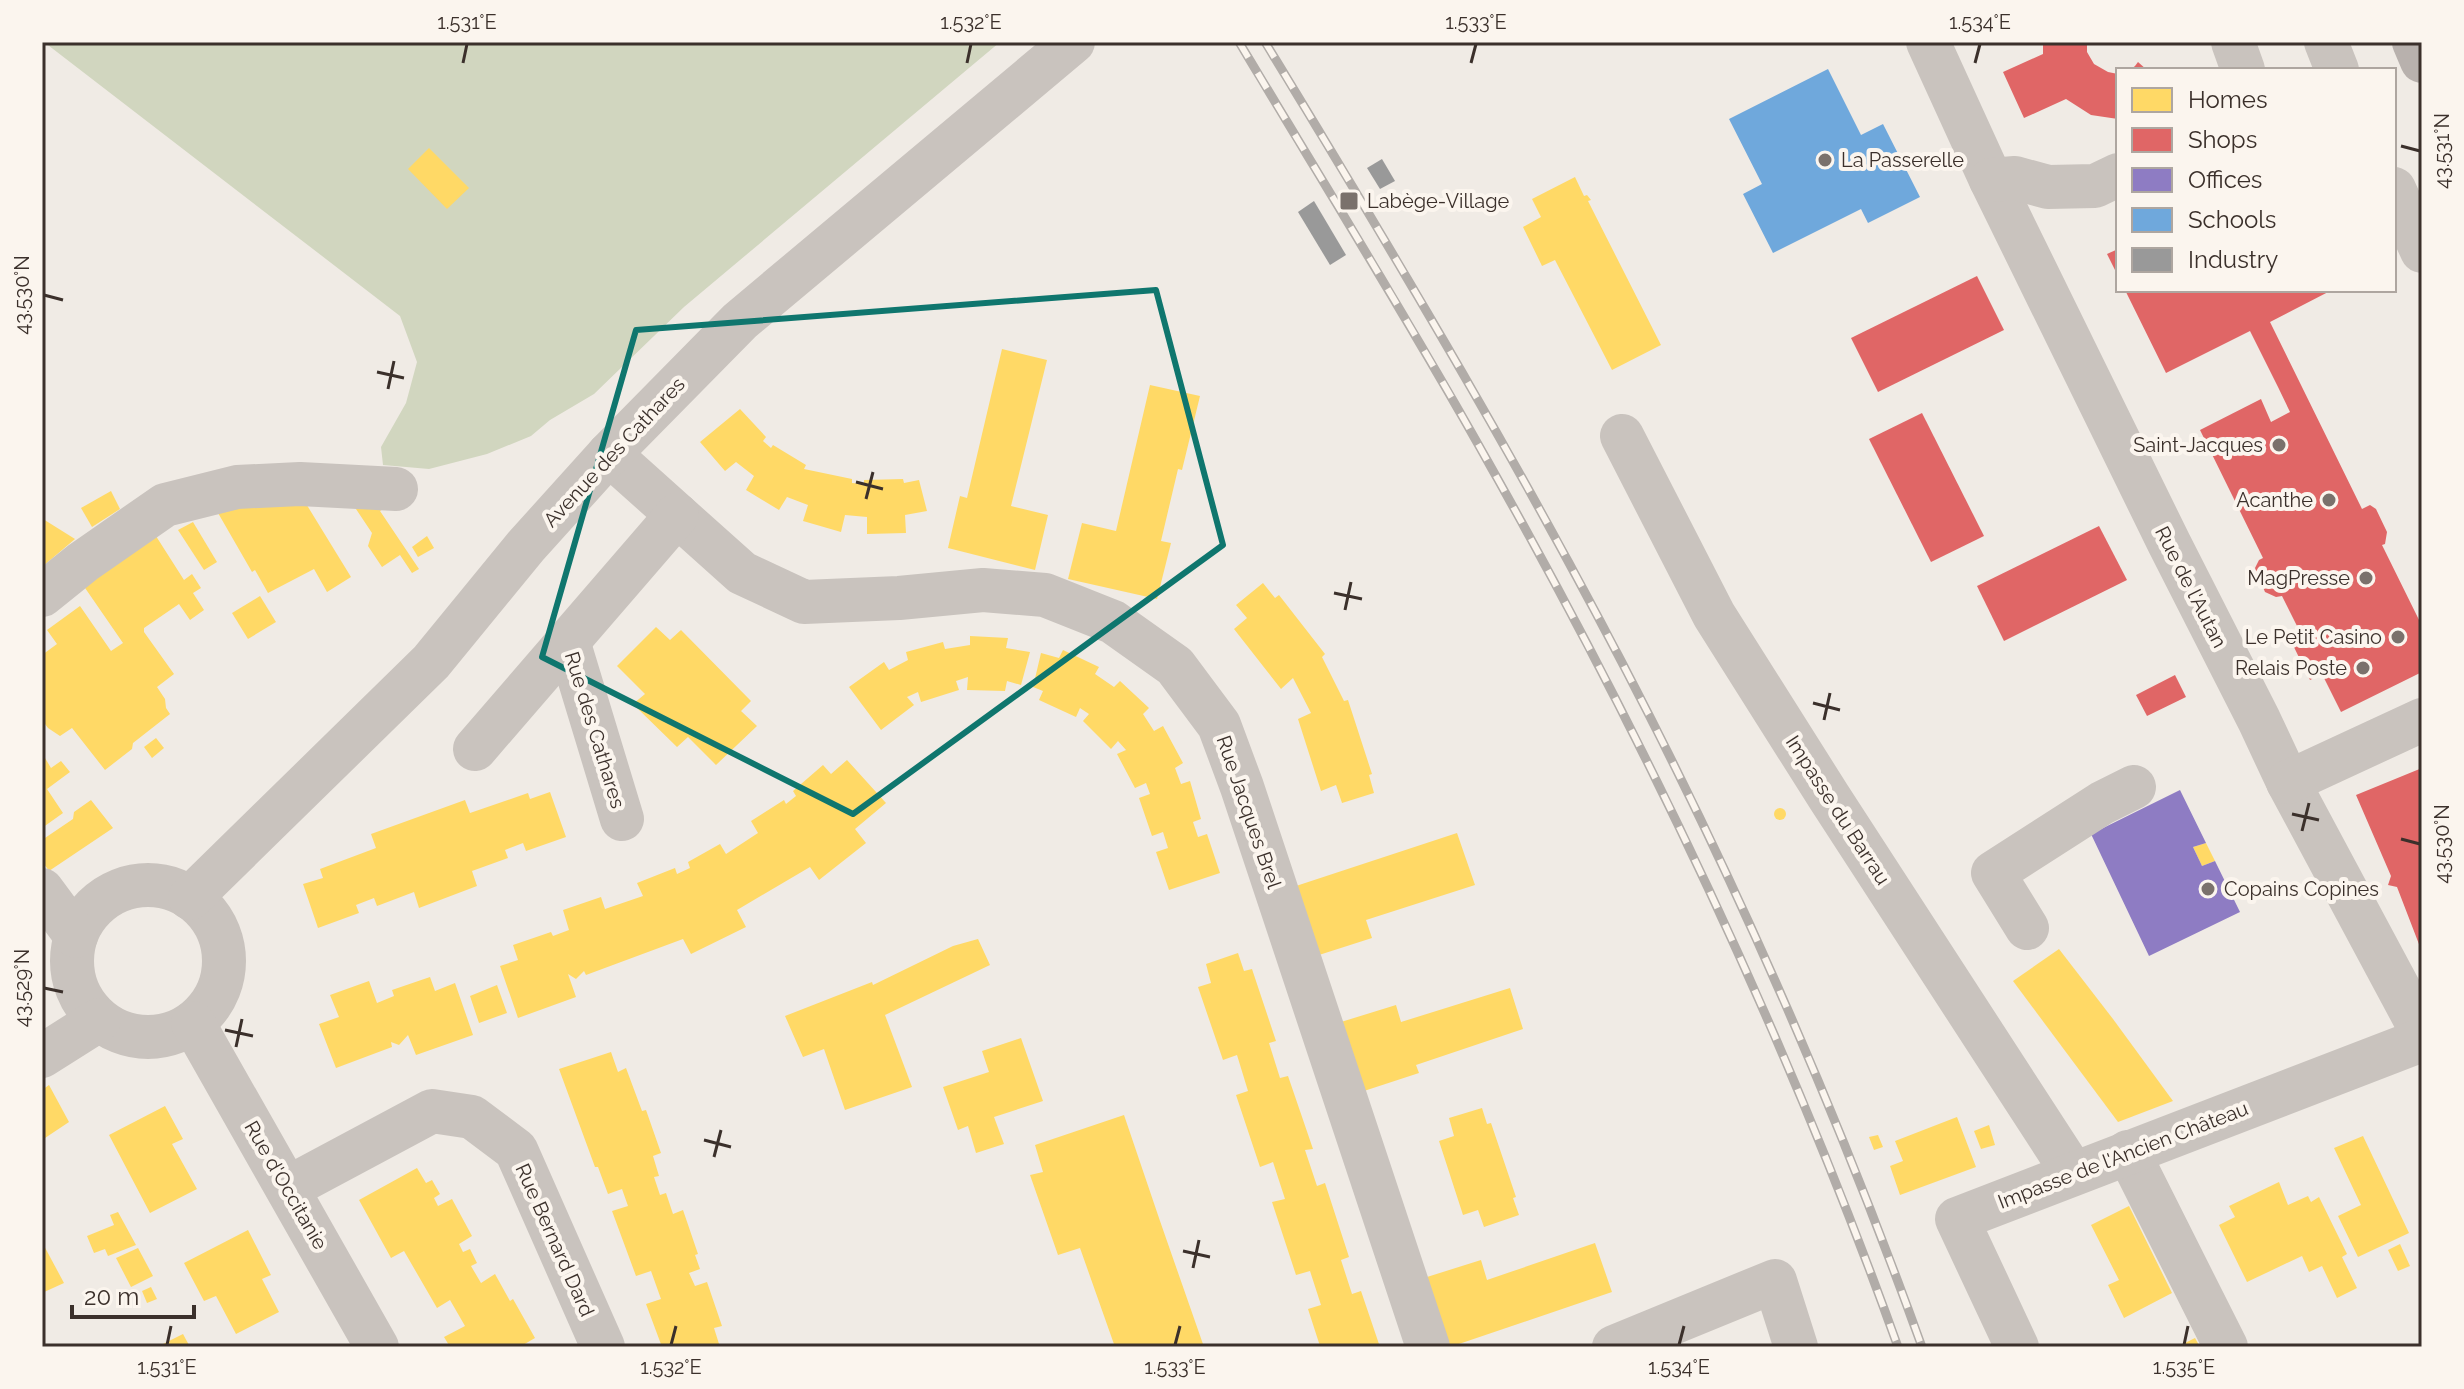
<svg xmlns="http://www.w3.org/2000/svg" width="2464" height="1389" font-family="Raleway,sans-serif">
<rect width="100%" height="100%" fill="#f0ebe5"/>
<polygon fill="#d1d6bf" points="44,42 1000,42 684,307 594,394 550,420 531,436 487,454 429,469 383,465 381,447 406,403 417,362 400,316"/>
<g fill="#ffd966">
<polygon points="429,148 469,188 447,209 408,169"/>
<polygon points="1575,177 1584,196 1587,195 1591,200 1588,201 1661,345 1612,370 1555,260 1542,266 1523,227 1541,217 1532,199"/>
<polygon points="1002,349 1047,360 1011,506 1048,515 1035,570 948,548 960,496 967,498"/>
<polygon points="1150,385 1200,396 1182,470 1178,469 1161,541 1171,543 1157,599 1068,579 1082,523 1116,531"/>
<polygon points="740,409 766,437 763,441 771,448 773,445 806,465 804,469 852,479 852,483 864,484 864,480 903,479 904,483 919,480 927,511 905,515 906,533 867,534 867,517 845,515 841,532 803,521 808,505 787,497 779,510 746,490 754,476 736,462 725,471 700,442"/>
<polygon points="111,491 120,509 92,527 81,508"/>
<polygon points="350,500 383,509 380,511 419,569 412,573 400,555 382,567 368,546 372,533"/>
<polygon points="305,502 351,577 327,592 314,569 268,593 255,570 252,572 214,506"/>
<polygon points="43,519 75,539 42,567 42,520"/>
<polygon points="193,522 217,562 204,570 178,530"/>
<polygon points="154,533 184,580 192,574 201,588 193,593 204,610 190,620 179,604 144,628 144,632 174,674 157,687 165,699 166,708 170,714 133,743 132,749 105,770 72,728 60,736 48,728 42,720 42,655 57,644 47,630 80,606 111,651 123,643 83,585"/>
<polygon points="427,536 434,548 418,557 412,547"/>
<polygon points="1263,583 1275,598 1279,595 1325,654 1322,657 1344,701 1348,700 1372,774 1369,775 1374,793 1342,803 1336,785 1321,791 1298,719 1311,713 1293,678 1281,689 1234,629 1247,618 1236,605"/>
<polygon points="260,596 276,622 248,639 232,613"/>
<polygon points="656,627 670,640 681,630 751,701 741,711 757,726 716,765 688,737 677,747 633,704 645,694 617,666"/>
<polygon points="970,636 1008,638 1006,648 1030,652 1021,685 1007,681 1005,691 967,690 968,677 956,681 959,690 921,702 918,692 907,697 914,705 881,730 849,687 884,662 889,670 908,660 906,652 943,642 945,649 970,645"/>
<polygon points="1063,650 1099,667 1095,674 1114,687 1120,681 1149,708 1143,714 1154,731 1163,726 1183,763 1175,768 1181,784 1190,781 1201,819 1193,822 1198,837 1207,834 1220,873 1169,890 1156,852 1168,848 1163,832 1152,836 1139,798 1150,794 1146,783 1135,788 1117,754 1126,750 1118,741 1111,749 1083,721 1089,714 1080,708 1076,717 1039,700 1043,691 1033,687 1041,653 1059,658"/>
<polygon points="156,738 164,748 152,758 144,747"/>
<polygon points="42,753 51,768 61,761 70,772 47,789 63,813 42,828"/>
<polygon points="847,760 886,803 855,829 866,843 819,880 810,867 737,910 746,927 691,954 683,939 586,975 584,971 576,979 568,974 576,997 518,1018 500,966 518,960 513,945 551,932 553,936 569,930 563,910 601,897 605,909 643,896 637,883 675,868 677,874 690,868 688,862 720,844 726,854 758,833 751,821 784,800 786,804 796,796 793,791 823,765 831,774"/>
<polygon points="550,792 566,837 526,851 523,843 505,850 508,858 472,871 477,886 419,908 414,892 377,906 374,898 356,905 359,913 318,928 303,884 323,878 320,869 376,848 371,834 465,800 470,813 528,793 530,799"/>
<polygon points="91,800 113,828 49,871 42,861 42,840 73,819 74,812"/>
<circle cx="1780" cy="814" r="6"/>
<polygon points="1457,833 1475,885 1366,920 1372,938 1319,955 1296,886"/>
<polygon points="2206,843 2215,861 2202,866 2193,847"/>
<polygon points="978,939 990,965 885,1015 912,1087 845,1110 824,1049 803,1057 785,1016 872,982 873,985 953,946"/>
<polygon points="2059,949 2113,1019 2173,1101 2118,1122 2013,981"/>
<polygon points="1238,953 1244,971 1252,969 1276,1041 1269,1043 1280,1078 1288,1076 1313,1149 1305,1150 1317,1186 1325,1183 1349,1257 1341,1260 1352,1294 1361,1291 1380,1347 1321,1347 1319,1343 1308,1309 1321,1305 1310,1271 1296,1275 1272,1202 1285,1199 1273,1162 1260,1167 1236,1095 1248,1091 1237,1055 1223,1060 1198,987 1211,983 1206,964"/>
<polygon points="430,977 435,991 455,983 473,1035 416,1055 408,1035 399,1045 391,1042 392,1047 336,1068 319,1024 339,1017 330,995 369,981 377,1003 394,996 392,990"/>
<polygon points="497,985 507,1013 479,1023 470,996"/>
<polygon points="1510,988 1523,1029 1416,1065 1419,1073 1364,1091 1341,1022 1396,1005 1401,1022"/>
<polygon points="1021,1038 1043,1101 994,1117 1004,1144 976,1153 968,1126 958,1130 943,1087 989,1072 982,1051"/>
<polygon points="611,1052 618,1072 626,1068 642,1111 646,1110 661,1153 653,1156 659,1176 654,1177 660,1195 666,1193 673,1214 683,1210 698,1254 695,1255 700,1269 689,1273 695,1286 707,1282 722,1326 714,1328 720,1347 662,1347 646,1304 661,1299 651,1271 636,1276 612,1211 628,1206 622,1189 608,1194 598,1167 595,1167 559,1069"/>
<polygon points="49,1085 69,1122 42,1140 42,1090"/>
<polygon points="165,1106 183,1139 172,1144 197,1189 150,1213 109,1135"/>
<polygon points="1482,1108 1487,1124 1491,1123 1516,1197 1513,1198 1519,1215 1484,1227 1478,1210 1463,1215 1439,1141 1454,1136 1449,1118"/>
<polygon points="1124,1115 1160,1221 1204,1347 1115,1347 1080,1248 1058,1255 1030,1175 1043,1172 1035,1145"/>
<polygon points="1957,1117 1976,1167 1900,1195 1890,1166 1903,1161 1895,1141"/>
<polygon points="1989,1125 1995,1145 1981,1149 1974,1131"/>
<polygon points="1878,1135 1883,1147 1874,1150 1869,1137"/>
<polygon points="2363,1136 2409,1233 2358,1257 2338,1216 2361,1205 2334,1148"/>
<polygon points="417,1168 426,1183 432,1180 440,1194 434,1198 438,1206 452,1199 472,1236 459,1244 463,1252 470,1249 477,1263 471,1266 481,1283 495,1274 510,1301 513,1299 535,1338 523,1345 524,1347 450,1347 444,1337 465,1326 450,1300 437,1308 404,1251 391,1258 359,1200"/>
<polygon points="2279,1182 2288,1205 2308,1196 2311,1202 2319,1197 2347,1254 2342,1257 2357,1288 2337,1298 2322,1266 2309,1272 2302,1256 2247,1282 2219,1225 2235,1217 2229,1206"/>
<polygon points="2129,1206 2172,1293 2124,1318 2108,1285 2119,1280 2091,1225"/>
<polygon points="118,1212 136,1245 108,1256 105,1249 94,1253 87,1236 114,1225 110,1215"/>
<polygon points="248,1230 271,1275 262,1279 279,1312 236,1334 216,1296 204,1301 184,1263"/>
<polygon points="42,1242 64,1283 42,1293"/>
<polygon points="1595,1243 1612,1292 1450,1347 1427,1277 1481,1260 1487,1280"/>
<polygon points="2400,1244 2410,1266 2398,1271 2388,1250"/>
<polygon points="138,1248 153,1276 131,1287 116,1258"/>
<polygon points="151,1287 157,1299 147,1303 142,1291"/>
<polygon points="183,1334 190,1347 157,1347"/>
<polygon points="2195,1338 2200,1347 2177,1347"/>
</g>
<g fill="#e06666">
<polygon points="2043,42 2087,42 2087,52 2094,64 2108,72 2118,74 2118,119 2091,115 2066,99 2024,118 2003,72 2043,54"/>
<polygon points="2138,62 2147,70 2130,70 2135,66"/>
<polygon points="2118,249 2118,276 2107,254"/>
<polygon points="1977,276 2004,330 1878,392 1851,338"/>
<polygon points="2125,290 2332,290 2270,322 2362,509 2370,505 2376,509 2387,532 2385,544 2382,545 2422,626 2422,672 2341,712 2322,674 2310,680 2291,641 2302,636 2282,596 2276,597 2265,592 2255,568 2259,560 2263,558 2200,430 2261,399 2271,422 2290,412 2278,387 2250,331 2166,373"/>
<polygon points="1922,413 1984,536 1931,562 1869,439"/>
<polygon points="2099,526 2127,580 2004,641 1977,586"/>
<polygon points="2175,675 2186,697 2147,716 2136,695"/>
<polygon points="2422,768 2422,952 2397,887 2388,885 2391,876 2356,795"/>
</g>
<polygon fill="#8e7cc3" points="2180,790 2206,843 2193,847 2202,866 2215,861 2240,912 2149,956 2091,834"/>
<polygon fill="#6fa8dc" points="1828,69 1861,135 1883,124 1920,197 1868,223 1861,209 1773,253 1743,194 1762,184 1729,119"/>
<g fill="#999">
<polygon points="1382,159 1395,181 1380,189 1367,168"/>
<polygon points="1314,201 1346,255 1330,265 1298,212"/>
</g>
<g fill="none" stroke-linecap="round" stroke-linejoin="round">
<g stroke="#c9c3be" stroke-width="44">
<polyline points="1928,42 1991,180 2169,543 2259,720 2288,782 2422,1032"/>
<polyline points="2233,42 2243,70"/>
<polyline points="2326,42 2337,70"/>
<polyline points="1991,180 2015,178 2048,187 2095,186 2118,175"/>
<polyline points="2394,189 2422,251"/>
<polyline points="1622,436 1714,615 1829,797 2073,1173"/>
<polyline points="609,454 742,573 804,602 899,598 983,590 1045,595 1113,622 1175,666 1219,725 1242,787 1428,1347"/>
<polyline points="42,595 83,562 165,505 237,487 300,484 396,489"/>
<polyline points="568,641 622,819"/>
<polyline points="475,749 677,515"/>
<polyline points="2288,782 2422,720"/>
<circle cx="148" cy="961" r="76"/>
<polyline points="42,890 76,936"/>
<polyline points="190,898 431,662 526,546 609,454 740,321 1073,42"/>
<polyline points="2027,928 1993,873 2102,803 2134,787"/>
<polyline points="193,1023 377,1347"/>
<polyline points="42,1056 99,1020"/>
<polyline points="2128,1152 2226,1347"/>
<polyline points="288,1188 432,1111 472,1117 516,1150 603,1347"/>
<polyline points="1614,1347 1775,1281 1796,1347"/>
<polyline points="2017,1347 1957,1219 2422,1040"/>
</g>
<polyline stroke="#b8b1ad" stroke-width="44" points="2414,42 2422,61"/>
<defs>
<g id="rail">
<path d="M1239,42C1321,179 1405,314 1483,453C1645,739 1787,1038 1898,1347"/>
<path d="M1265,42C1399,262 1531,483 1648,713C1752,918 1844,1131 1922,1347"/>
</g>
</defs>
<use href="#rail" stroke="#b1aca8" stroke-width="9"/>
<use href="#rail" stroke="#fbf5ee" stroke-width="6" stroke-dasharray="18" stroke-linecap="butt"/>
</g>
<path fill="none" stroke="#0f766e" stroke-width="6" stroke-linejoin="round" d="M1156,290L1223,545L853,814L542,657L636,330Z"/>
<path fill="none" stroke="#3b302b" stroke-width="3" d="M463,63L467,44M967,63L971,44M1471,63L1476,44M1975,63L1980,44M2401,146L2420,151M44,295L63,300M377,372L404,378M388,389L394,361M856,482L883,489M866,499L873,472M1334,593L1362,599M1345,610L1351,582M1813,703L1840,710M1824,720L1830,693M2292,814L2319,820M2302,831L2309,803M2401,839L2420,844M44,988L63,992M225,1030L253,1036M236,1047L242,1019M704,1140L731,1147M714,1157L721,1130M1183,1251L1210,1257M1193,1268L1199,1240M167,1345L171,1326M671,1345L676,1326M1175,1345L1180,1326M1679,1345L1684,1326M2184,1345L2188,1326"/>
<g fill="#7a716c" stroke="#fbf5ee" stroke-width="3">
<circle cx="1825" cy="160" r="8"/>
<rect x="1339" y="191" width="20" height="20" rx="4"/>
<circle cx="2279" cy="445" r="8"/>
<circle cx="2329" cy="500" r="8"/>
<circle cx="2366" cy="578" r="8"/>
<circle cx="2398" cy="637" r="8"/>
<circle cx="2363" cy="668" r="8"/>
<circle cx="2208" cy="889" r="8"/>
</g>
<g text-anchor="middle" stroke-width="8" stroke-linejoin="round" paint-order="stroke">
<g font-size="20" fill="#3b302b" stroke="#fbf5ee" text-anchor="end">
<text x="1841" y="167" text-anchor="start">La Passerelle</text>
<text x="1367" y="208" text-anchor="start">Labège-Village</text>
<text x="2263" y="452">Saint-Jacques</text>
<text x="2313" y="507">Acanthe</text>
<text x="2350" y="585">MagPresse</text>
<text x="2382" y="644">Le Petit Casino</text>
<text x="2347" y="675">Relais Poste</text>
<text x="2224" y="896" text-anchor="start">Copains Copines</text>
</g>
<g font-size="20" fill="#3b302b" stroke="#fbf5ee">
<text transform="translate(614 452) rotate(-47)" y="7">Avenue des Cathares</text>
<text transform="translate(2191 587) rotate(63)" y="7">Rue de l'Autan</text>
<text transform="translate(595 730) rotate(73)" y="7">Rue des Cathares</text>
<text transform="translate(1838 810) rotate(57)" y="7">Impasse du Barrau</text>
<text transform="translate(1249 812) rotate(71)" y="7">Rue Jacques Brel</text>
<text transform="translate(2123 1155) rotate(-21)" y="7">Impasse de l'Ancien Château</text>
<text transform="translate(286 1185) rotate(60)" y="7">Rue d'Occitanie</text>
<text transform="translate(555 1240) rotate(66)" y="7">Rue Bernard Dard</text>
</g>
</g>
<rect width="2464" height="1389" fill="none" stroke="#fbf5ee" stroke-width="88"/>
<rect x="2116" y="68" width="280" height="224" fill="#fbf5ee" stroke="#aea6a0" stroke-width="2"/>
<rect x="2132" y="88" width="40" height="24" fill="#ffd966" stroke="#aea6a0" stroke-width="2"/>
<text x="2188" y="108" font-size="24" fill="#3b302b">Homes</text>
<rect x="2132" y="128" width="40" height="24" fill="#e06666" stroke="#aea6a0" stroke-width="2"/>
<text x="2188" y="148" font-size="24" fill="#3b302b">Shops</text>
<rect x="2132" y="168" width="40" height="24" fill="#8e7cc3" stroke="#aea6a0" stroke-width="2"/>
<text x="2188" y="188" font-size="24" fill="#3b302b">Offices</text>
<rect x="2132" y="208" width="40" height="24" fill="#6fa8dc" stroke="#aea6a0" stroke-width="2"/>
<text x="2188" y="228" font-size="24" fill="#3b302b">Schools</text>
<rect x="2132" y="248" width="40" height="24" fill="#999999" stroke="#aea6a0" stroke-width="2"/>
<text x="2188" y="268" font-size="24" fill="#3b302b">Industry</text>
<path d="M72 1305v12h122v-12" fill="none" stroke="#3b302b" stroke-width="4"/>
<text x="84" y="1305" font-size="24" fill="#3b302b" stroke="#fbf5ee" stroke-width="6" paint-order="stroke">20 m</text>
<rect x="44" y="44" width="2376" height="1301" fill="none" stroke="#3b302b" stroke-width="3"/>
<g font-size="20" text-anchor="middle" fill="#3b302b">
<text x="467" y="29">1.531°E</text>
<text x="971" y="29">1.532°E</text>
<text x="1476" y="29">1.533°E</text>
<text x="1980" y="29">1.534°E</text>
<text transform="translate(2442 151) rotate(-90)" y="7">43.531°N</text>
<text transform="translate(22 295) rotate(-90)" y="7">43.530°N</text>
<text transform="translate(2442 844) rotate(-90)" y="7">43.530°N</text>
<text transform="translate(22 988) rotate(-90)" y="7">43.529°N</text>
<text x="167" y="1374">1.531°E</text>
<text x="671" y="1374">1.532°E</text>
<text x="1175" y="1374">1.533°E</text>
<text x="1679" y="1374">1.534°E</text>
<text x="2184" y="1374">1.535°E</text>
</g>
</svg>
